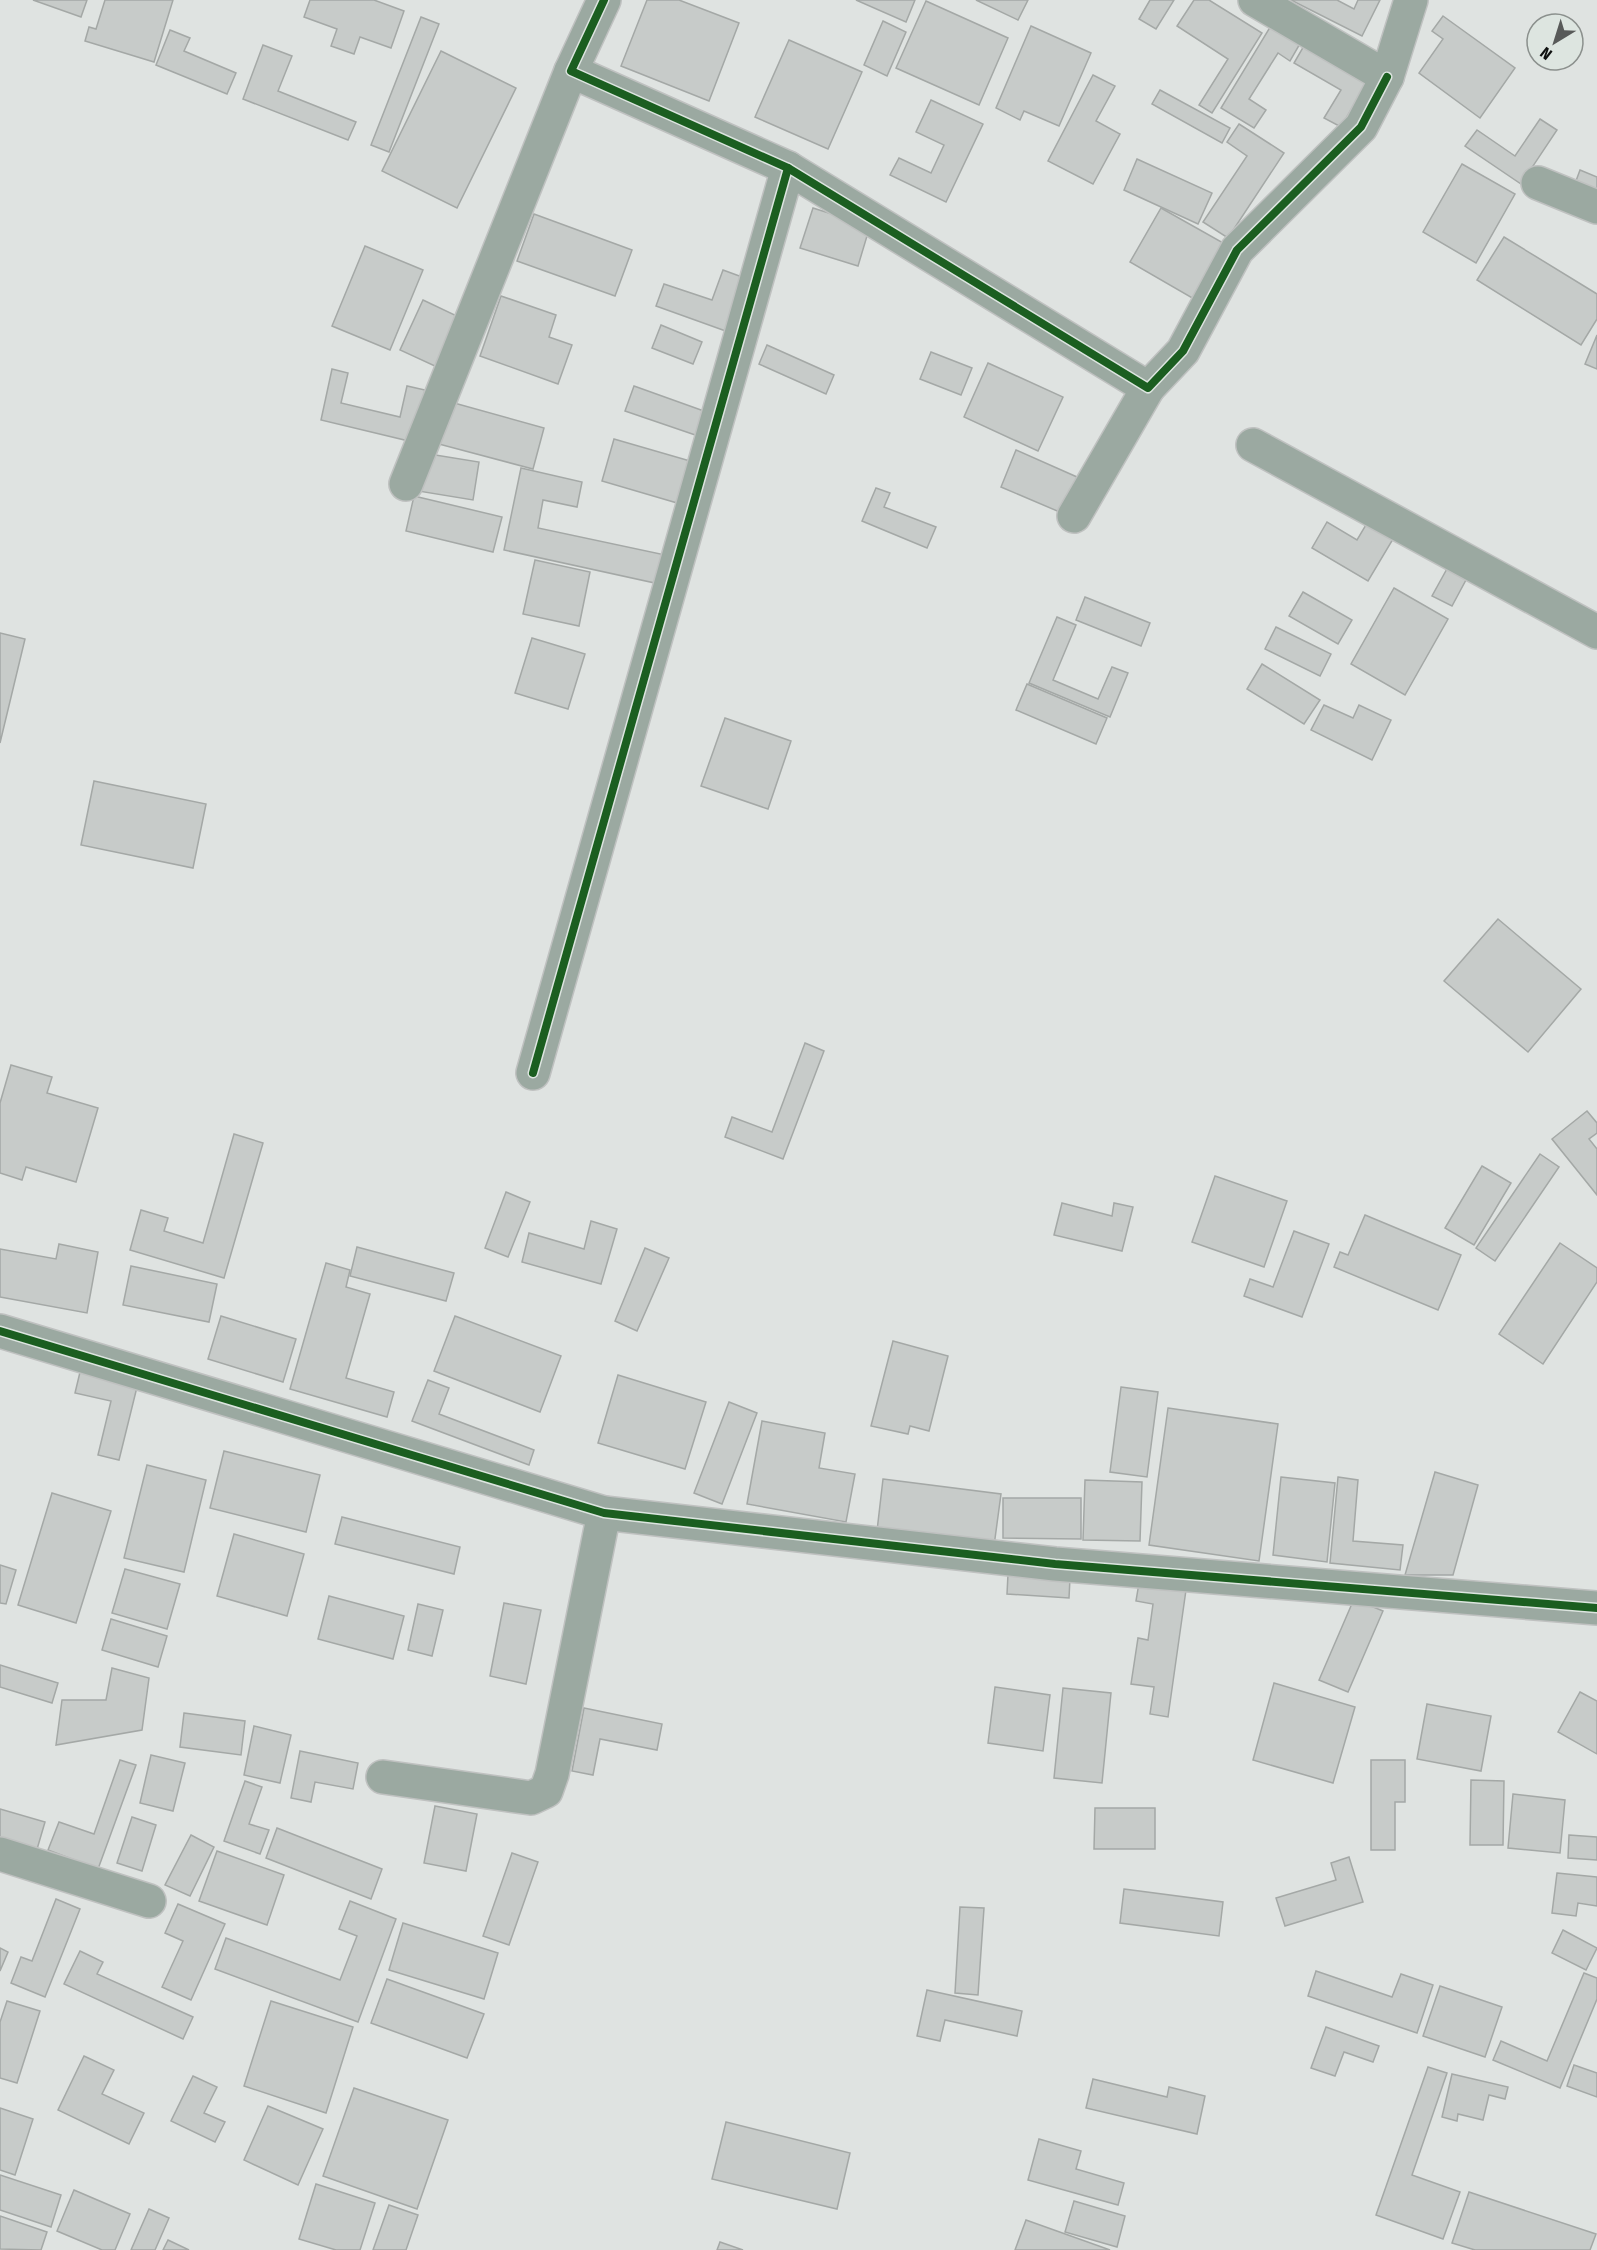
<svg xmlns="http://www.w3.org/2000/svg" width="1597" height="2250" font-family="'Fira Sans Condensed',sans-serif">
<rect width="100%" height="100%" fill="#dfe3e1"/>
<g fill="#c7cbc9" stroke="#a4a8a6" stroke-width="1.5">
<polygon points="33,0 87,0 81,17"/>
<polygon points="105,0 173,0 154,62 85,41 89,27 96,29"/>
<polygon points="310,0 374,0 404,11 391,48 360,37 354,54 331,46 337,29 304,17"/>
<polygon points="647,0 679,0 739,23 709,101 621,66"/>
<polygon points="856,0 915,0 906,22"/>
<polygon points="976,0 1028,0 1018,20"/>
<polygon points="1150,0 1174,0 1156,29 1139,19"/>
<polygon points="1194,0 1209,0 1262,33 1212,113 1199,105 1228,59 1177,26"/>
<polygon points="1291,0 1337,0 1354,9 1358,0 1380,0 1362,36"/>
<polygon points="926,1 1008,38 979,105 896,68"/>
<polygon points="1443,16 1515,68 1480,118 1419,73 1443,39 1432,31"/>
<polygon points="421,17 439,24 389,152 371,145"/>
<polygon points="883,21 906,32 887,76 864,65"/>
<polygon points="1272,24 1301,42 1290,61 1278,53 1249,99 1266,110 1254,128 1221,108"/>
<polygon points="1031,26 1091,53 1059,126 1024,111 1020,120 996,108"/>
<polygon points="170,30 190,38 184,51 236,73 227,94 156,65"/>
<polygon points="789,40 862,72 828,149 755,117"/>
<polygon points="1305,44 1368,81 1341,127 1324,118 1341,90 1294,63"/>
<polygon points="263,45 292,56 278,91 356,122 348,140 243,99"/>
<polygon points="441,51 516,88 457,208 382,171"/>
<polygon points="1093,75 1115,86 1096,121 1120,134 1093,184 1048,161"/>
<polygon points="1160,90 1230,128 1222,143 1152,104"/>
<polygon points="931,100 983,124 946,202 890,175 899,158 931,173 944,145 916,132"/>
<polygon points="1540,119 1557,130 1521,184 1465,146 1477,130 1515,156"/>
<polygon points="1239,124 1284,153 1228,238 1203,222 1247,156 1227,142"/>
<polygon points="1137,159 1212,193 1198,224 1124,190"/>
<polygon points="1462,164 1515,194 1476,263 1423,232"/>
<polygon points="1580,170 1597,177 1597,198 1573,189"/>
<polygon points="813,208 870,226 858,266 800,248"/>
<polygon points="1161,208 1225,244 1194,299 1130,262"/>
<polygon points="534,214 632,250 615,296 517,261"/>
<polygon points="1504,237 1597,294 1597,319 1581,345 1477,280"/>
<polygon points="365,246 423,270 390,350 332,326"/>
<polygon points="723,270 753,281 734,334 656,306 664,284 712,300"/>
<polygon points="501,296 556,315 549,337 572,345 558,384 480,356"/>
<polygon points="423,300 459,317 437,367 400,350"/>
<polygon points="661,325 702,342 693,364 652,348"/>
<polygon points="1597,335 1597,369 1585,364"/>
<polygon points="767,345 834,375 826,394 759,364"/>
<polygon points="931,352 972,368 961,395 920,379"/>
<polygon points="988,363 1063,397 1038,451 964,417"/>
<polygon points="332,369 348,373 341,403 400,417 407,386 425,390 413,442 321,420"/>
<polygon points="634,386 715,415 707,439 625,411"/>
<polygon points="447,401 544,428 533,469 435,443"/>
<polygon points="614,439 697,463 684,505 602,481"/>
<polygon points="1016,450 1077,477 1062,513 1001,487"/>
<polygon points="423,453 479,462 473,500 418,491"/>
<polygon points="521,468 582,482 577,507 543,500 538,528 670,556 664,585 504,550"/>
<polygon points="876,488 890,493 884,507 936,527 927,548 862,521"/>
<polygon points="414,496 502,517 493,552 406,531"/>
<polygon points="1373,513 1399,529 1368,581 1312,548 1327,522 1357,540"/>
<polygon points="535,560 590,572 579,626 523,614"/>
<polygon points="1448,567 1467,578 1452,606 1432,596"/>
<polygon points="1394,588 1448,619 1405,695 1351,664"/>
<polygon points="1303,592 1352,620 1338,644 1289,616"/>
<polygon points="1085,597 1150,623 1141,646 1076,620"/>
<polygon points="1057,617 1076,625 1053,680 1098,699 1112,667 1128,673 1110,717 1029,683"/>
<polygon points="1276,627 1331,654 1320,676 1265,649"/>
<polygon points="0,633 25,639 0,743"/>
<polygon points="532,638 585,654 568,709 515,693"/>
<polygon points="1262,664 1320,700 1304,724 1247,689"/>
<polygon points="1027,684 1107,718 1096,744 1016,710"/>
<polygon points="1324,705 1353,718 1359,705 1391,720 1372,760 1311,730"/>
<polygon points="725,718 791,741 768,809 701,786"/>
<polygon points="94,781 206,804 193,868 81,845"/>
<polygon points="1498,919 1581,989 1528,1052 1444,981"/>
<polygon points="805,1043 824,1051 783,1159 725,1137 732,1117 772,1132"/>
<polygon points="11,1065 52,1077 47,1093 98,1108 76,1182 26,1167 22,1180 0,1173 0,1103"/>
<polygon points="1587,1111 1597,1123 1597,1133 1589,1139 1597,1149 1597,1195 1552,1139"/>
<polygon points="234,1134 263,1143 224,1278 130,1250 141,1210 168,1218 164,1231 203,1243"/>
<polygon points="1540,1154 1559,1167 1495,1261 1476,1248"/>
<polygon points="1482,1166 1511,1183 1474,1245 1445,1228"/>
<polygon points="1215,1176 1287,1201 1264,1267 1192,1242"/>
<polygon points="506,1192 530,1202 508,1257 485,1248"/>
<polygon points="1062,1203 1112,1216 1114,1203 1133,1207 1122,1251 1054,1235"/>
<polygon points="1365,1215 1461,1255 1438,1310 1334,1267 1340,1252 1348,1255"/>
<polygon points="591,1221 617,1229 601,1284 522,1262 529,1233 584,1249"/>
<polygon points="1294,1231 1329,1244 1302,1317 1244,1296 1250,1279 1273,1287"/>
<polygon points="1560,1243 1597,1268 1597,1282 1543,1364 1499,1334"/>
<polygon points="59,1244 98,1252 87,1313 0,1297 0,1249 56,1259"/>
<polygon points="357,1247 454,1273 446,1301 350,1276"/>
<polygon points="645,1248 669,1258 637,1331 615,1321"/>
<polygon points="326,1263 350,1270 346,1287 370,1294 346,1378 394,1392 387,1417 290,1389"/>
<polygon points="131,1266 217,1284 209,1322 123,1305"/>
<polygon points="221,1316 296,1339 283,1382 208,1359"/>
<polygon points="455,1316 561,1356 540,1412 434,1371"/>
<polygon points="893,1341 948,1356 929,1431 910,1426 908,1434 871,1426"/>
<polygon points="81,1368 138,1383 119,1460 98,1455 111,1401 75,1393"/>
<polygon points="618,1375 706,1402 685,1469 598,1443"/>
<polygon points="428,1380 449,1388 439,1414 534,1450 529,1465 412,1421"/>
<polygon points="1121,1387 1158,1392 1147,1477 1110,1472"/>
<polygon points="729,1402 757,1413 722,1504 694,1493"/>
<polygon points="1168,1408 1278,1424 1259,1561 1149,1545"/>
<polygon points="762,1421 825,1433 819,1468 855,1474 846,1522 747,1504"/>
<polygon points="224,1451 320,1475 306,1532 210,1508"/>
<polygon points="147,1465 206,1480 184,1572 124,1558"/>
<polygon points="1435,1472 1478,1485 1453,1575 1405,1575"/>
<polygon points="1281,1477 1335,1483 1327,1562 1273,1555"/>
<polygon points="1338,1477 1358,1480 1353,1541 1403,1545 1400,1570 1330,1563"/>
<polygon points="883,1479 1001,1494 994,1546 877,1531"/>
<polygon points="1085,1480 1142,1482 1140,1541 1083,1540"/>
<polygon points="52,1493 111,1511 76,1623 18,1605"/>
<polygon points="1003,1498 1081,1498 1081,1539 1003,1538"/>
<polygon points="342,1517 460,1547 454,1574 335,1544"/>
<polygon points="234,1534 304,1554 287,1616 217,1596"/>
<polygon points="0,1565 16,1570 6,1604 0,1603"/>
<polygon points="125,1569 180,1584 167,1629 112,1613"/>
<polygon points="1008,1574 1070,1578 1069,1598 1007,1594"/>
<polygon points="1139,1583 1186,1590 1168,1717 1150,1714 1154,1687 1131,1684 1138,1638 1148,1640 1153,1604 1136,1601"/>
<polygon points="329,1596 404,1616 393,1659 318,1639"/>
<polygon points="1354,1599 1383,1611 1348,1692 1319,1680"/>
<polygon points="504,1603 541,1610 526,1684 490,1676"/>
<polygon points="418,1604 443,1610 432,1656 408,1650"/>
<polygon points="111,1619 167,1636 158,1667 102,1650"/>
<polygon points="0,1665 58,1683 52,1703 0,1687"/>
<polygon points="112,1668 149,1678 142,1730 56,1745 62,1700 106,1700"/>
<polygon points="1274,1683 1355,1707 1333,1783 1253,1760"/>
<polygon points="995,1687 1050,1695 1043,1751 988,1743"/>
<polygon points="1063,1688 1111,1693 1102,1783 1054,1778"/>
<polygon points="1580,1692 1597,1701 1597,1754 1558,1732"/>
<polygon points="1427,1704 1491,1716 1481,1771 1417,1759"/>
<polygon points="584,1708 662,1724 657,1750 600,1739 593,1775 572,1771"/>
<polygon points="184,1713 245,1721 241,1755 180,1747"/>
<polygon points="254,1726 291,1735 280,1783 244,1775"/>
<polygon points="300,1751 358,1763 353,1789 315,1782 311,1802 291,1798"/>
<polygon points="151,1755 185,1763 173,1811 140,1803"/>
<polygon points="120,1760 136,1765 98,1869 48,1850 59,1822 94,1834"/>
<polygon points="1371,1760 1405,1760 1405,1802 1395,1802 1395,1850 1371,1850"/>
<polygon points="1471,1780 1504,1781 1503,1845 1470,1845"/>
<polygon points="245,1781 262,1787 249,1824 269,1830 260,1854 224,1841"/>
<polygon points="1513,1794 1565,1800 1560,1853 1508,1848"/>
<polygon points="435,1806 477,1814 466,1871 424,1863"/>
<polygon points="1095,1808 1155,1808 1155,1849 1094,1849"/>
<polygon points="0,1809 45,1822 35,1856 0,1845"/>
<polygon points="132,1817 156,1825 142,1871 117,1863"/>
<polygon points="277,1828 382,1869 371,1899 266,1858"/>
<polygon points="191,1835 214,1847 190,1896 165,1885"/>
<polygon points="1569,1835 1597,1837 1597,1860 1568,1858"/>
<polygon points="217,1851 284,1875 267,1925 199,1901"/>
<polygon points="512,1853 538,1862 509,1945 483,1936"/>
<polygon points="1349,1857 1363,1902 1285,1926 1276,1898 1336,1880 1331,1863"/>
<polygon points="1557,1873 1597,1877 1597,1906 1578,1903 1576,1916 1552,1913"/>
<polygon points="1124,1889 1223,1902 1219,1936 1120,1923"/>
<polygon points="56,1899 80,1909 45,1997 11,1983 21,1957 32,1961"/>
<polygon points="350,1901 396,1919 358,2022 215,1969 226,1938 340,1980 357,1936 339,1929"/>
<polygon points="178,1904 225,1924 191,2000 162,1987 183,1941 165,1933"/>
<polygon points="960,1907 984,1908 978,1995 955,1993"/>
<polygon points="403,1923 498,1953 484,1999 389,1970"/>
<polygon points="1563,1930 1597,1948 1586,1970 1552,1953"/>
<polygon points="0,1948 8,1952 0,1971"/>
<polygon points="80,1951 103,1962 97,1974 193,2017 183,2039 64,1984"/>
<polygon points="1316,1971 1392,1997 1401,1974 1433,1985 1417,2033 1308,1996"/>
<polygon points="1584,1973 1597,1978 1597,1999 1560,2088 1493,2060 1501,2041 1547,2061"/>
<polygon points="387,1979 484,2014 467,2058 371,2023"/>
<polygon points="1440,1986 1502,2007 1485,2057 1423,2036"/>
<polygon points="927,1990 1022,2011 1017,2036 945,2020 940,2041 917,2036"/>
<polygon points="7,2001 40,2011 17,2083 0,2078 0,2022"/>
<polygon points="271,2001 353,2027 326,2113 244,2086"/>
<polygon points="1326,2027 1379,2046 1373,2062 1344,2052 1335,2076 1311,2068"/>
<polygon points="84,2056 114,2070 102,2094 144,2113 129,2144 58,2110"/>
<polygon points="1574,2065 1597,2073 1597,2097 1567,2086"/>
<polygon points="1428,2067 1447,2073 1412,2175 1460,2192 1443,2239 1376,2215"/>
<polygon points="1452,2074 1508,2087 1505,2099 1489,2095 1483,2120 1458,2114 1457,2121 1442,2117"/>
<polygon points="193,2076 217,2087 204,2113 225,2122 215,2142 171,2121"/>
<polygon points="1093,2079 1167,2097 1169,2087 1205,2096 1197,2134 1086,2108"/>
<polygon points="354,2088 448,2120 417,2209 323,2176"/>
<polygon points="268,2106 323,2129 298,2185 244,2160"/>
<polygon points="0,2108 33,2119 15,2175 0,2170"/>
<polygon points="726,2122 850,2153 837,2209 712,2179"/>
<polygon points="1039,2139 1081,2151 1076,2169 1124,2183 1118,2205 1028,2180"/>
<polygon points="0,2175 61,2195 51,2227 0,2210"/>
<polygon points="316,2184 375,2203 360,2250 336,2250 299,2239"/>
<polygon points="74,2190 130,2214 115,2250 102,2250 57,2231"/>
<polygon points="1469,2192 1596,2234 1590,2250 1475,2250 1452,2243"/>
<polygon points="1074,2201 1125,2216 1117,2247 1065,2232"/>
<polygon points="389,2205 418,2215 406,2250 373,2250"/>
<polygon points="149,2209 169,2218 155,2250 131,2250"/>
<polygon points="0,2216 47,2232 41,2250 0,2249"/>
<polygon points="1026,2220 1110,2250 1015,2250"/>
<polygon points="168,2240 189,2250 163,2250"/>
<polygon points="720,2242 743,2250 717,2250"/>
</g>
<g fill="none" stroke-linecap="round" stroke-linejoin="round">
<defs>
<g id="street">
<polyline points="604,0 571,71 788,168 1148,388 1183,351 1237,250 1361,127 1387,77"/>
<polyline points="1255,0 1387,77 1411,0"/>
<polyline points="1538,183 1597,207"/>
<polyline points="1253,445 1597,632"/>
<polyline points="406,484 571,71"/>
<polyline points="1074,516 1148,388"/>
<polyline points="533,1073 788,168"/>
<polyline points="0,1331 604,1513 1055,1564 1597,1608"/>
<polyline points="383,1777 531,1798 546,1791 552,1774 604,1513"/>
<polyline points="0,1854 149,1901"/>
</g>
</defs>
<use href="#street" stroke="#bfc1c0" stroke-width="36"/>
<use href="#street" stroke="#9ba9a1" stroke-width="33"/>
<defs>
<g id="cycleway">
<polyline points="604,0 571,71 788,168 1148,388 1183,351 1237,250 1361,127 1387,77"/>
<polyline points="533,1073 788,168"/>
<polyline points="0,1331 604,1513 1055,1564 1597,1608"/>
</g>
</defs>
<use href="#cycleway" stroke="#dde5e0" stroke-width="11"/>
<use href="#cycleway" stroke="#1b5e20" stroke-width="8"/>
</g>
<g transform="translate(1555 42) rotate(218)"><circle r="28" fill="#dde5e0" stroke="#8b908d" stroke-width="1.5"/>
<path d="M0-4.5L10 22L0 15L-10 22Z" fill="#585a59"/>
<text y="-9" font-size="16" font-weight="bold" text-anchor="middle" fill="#0f1110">N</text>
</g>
</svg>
